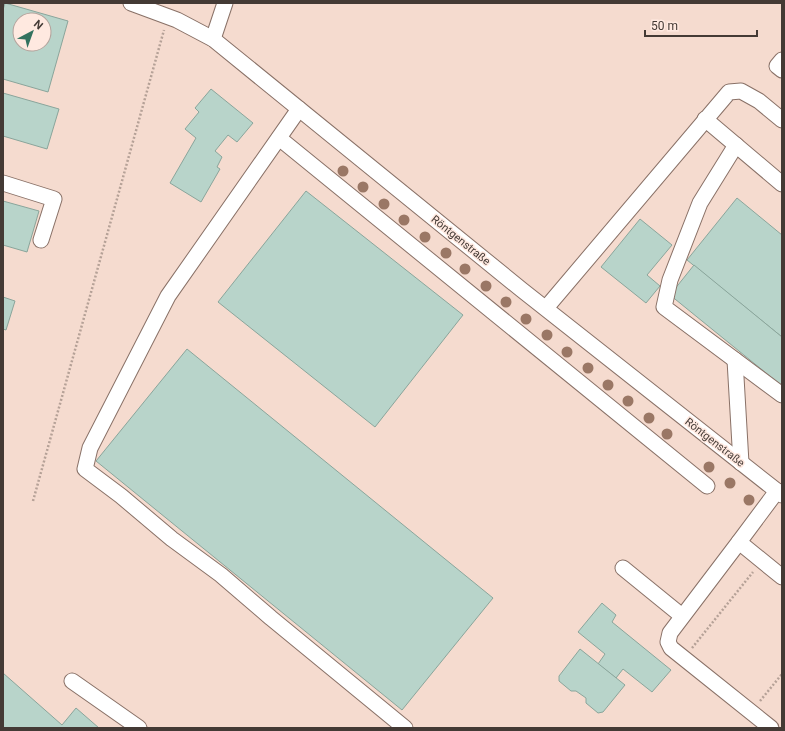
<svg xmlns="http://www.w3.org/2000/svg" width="785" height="731" font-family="Roboto,sans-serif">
<rect width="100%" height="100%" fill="#f5dbcf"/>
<g fill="#b8d4ca" stroke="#8aa59b" fill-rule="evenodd">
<path d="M5,3L68,21L48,92L3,79V10ZM20,20H44V44H20Z"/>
<polygon points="211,89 253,123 237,142 228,135 215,151 222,157 217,167 220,169 201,202 170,183 196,138 185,129 199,112 195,108"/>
<polygon points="3,93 59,109 47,149 3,136"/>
<polygon points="306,191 463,315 375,427 218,302"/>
<polygon points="737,198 782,235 782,337 687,260"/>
<polygon points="3,201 39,211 27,252 3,245"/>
<polygon points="640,219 672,245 647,275 660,286 646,303 601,267"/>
<polygon points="694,265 782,337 782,386 670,295"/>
<polygon points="3,297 15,301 6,330 3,329"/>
<polygon points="187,349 493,598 402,710 96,461"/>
<polygon points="602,603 603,604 616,615 612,622 671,670 652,692 623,669 616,678 598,664 605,654 578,632"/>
<polygon points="580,649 625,685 603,712 598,713 586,703 586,698 576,691 571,691 559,681 559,676"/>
<polygon points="3,673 62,725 76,708 99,728 3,728"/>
</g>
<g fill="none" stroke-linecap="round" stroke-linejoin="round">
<defs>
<g id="minor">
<polyline points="131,3 177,20 213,39 522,290 782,495"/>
<polyline points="213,39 225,3"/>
<polyline points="782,60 777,66 782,70"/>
<polyline points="299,109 168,296 90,448 85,469 121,496 172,539 221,575 271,618 405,728"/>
<polyline points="705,119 782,184"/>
<polyline points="279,138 707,486"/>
<polyline points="736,145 700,203 670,280 664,307 782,395"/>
<polyline points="3,183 54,199 41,240"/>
<polyline points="546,308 729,92 741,91 759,101 782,120"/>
<polyline points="735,360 741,463"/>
<polyline points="739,542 782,577"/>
<polyline points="623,568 682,616"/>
<polyline points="72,681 139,728"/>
<polyline points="771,728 671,648 668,642 670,633 739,542 777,491"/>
</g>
</defs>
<use href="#minor" stroke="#897167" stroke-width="17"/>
<g stroke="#b5a197" stroke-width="2.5" stroke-dasharray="2 2" stroke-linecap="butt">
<polyline points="33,501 164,30"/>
<polyline points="692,648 753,572"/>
<polyline points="760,701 782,674"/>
</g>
<use href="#minor" stroke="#fff" stroke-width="15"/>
</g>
<g fill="#9a7765">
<circle cx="343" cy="171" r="5.5"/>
<circle cx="363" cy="187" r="5.5"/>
<circle cx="384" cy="204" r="5.5"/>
<circle cx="404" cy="220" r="5.5"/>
<circle cx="425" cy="237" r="5.5"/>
<circle cx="446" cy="253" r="5.5"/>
<circle cx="465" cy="269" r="5.5"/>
<circle cx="486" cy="286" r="5.5"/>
<circle cx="506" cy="302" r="5.5"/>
<circle cx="526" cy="319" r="5.5"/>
<circle cx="547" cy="335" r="5.5"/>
<circle cx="567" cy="352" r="5.5"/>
<circle cx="588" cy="368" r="5.5"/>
<circle cx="608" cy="385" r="5.5"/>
<circle cx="628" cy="401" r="5.5"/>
<circle cx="649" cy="418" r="5.5"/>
<circle cx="667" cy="434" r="5.5"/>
<circle cx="709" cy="467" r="5.5"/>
<circle cx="730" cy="483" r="5.5"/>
<circle cx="749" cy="500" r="5.5"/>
</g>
<g text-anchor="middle" stroke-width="3" stroke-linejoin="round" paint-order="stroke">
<g font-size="11" fill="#443a35" stroke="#ffe9e0">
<text transform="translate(461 240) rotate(39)" y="4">Röntgenstraße</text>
<text transform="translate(715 442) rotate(38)" y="4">Röntgenstraße</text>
</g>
</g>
<rect width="785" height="731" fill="none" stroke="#443a35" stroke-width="8"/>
<g transform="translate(32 32) rotate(41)"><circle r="19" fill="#ffe9e0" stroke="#b4a39c"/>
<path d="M0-3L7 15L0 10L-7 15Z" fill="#33725f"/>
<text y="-6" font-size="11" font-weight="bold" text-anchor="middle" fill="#443a35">N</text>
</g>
<path d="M645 30v6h112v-6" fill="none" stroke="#443a35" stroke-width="2"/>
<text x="651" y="30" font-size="12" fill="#443a35" stroke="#ffe9e0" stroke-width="3" paint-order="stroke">50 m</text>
</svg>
